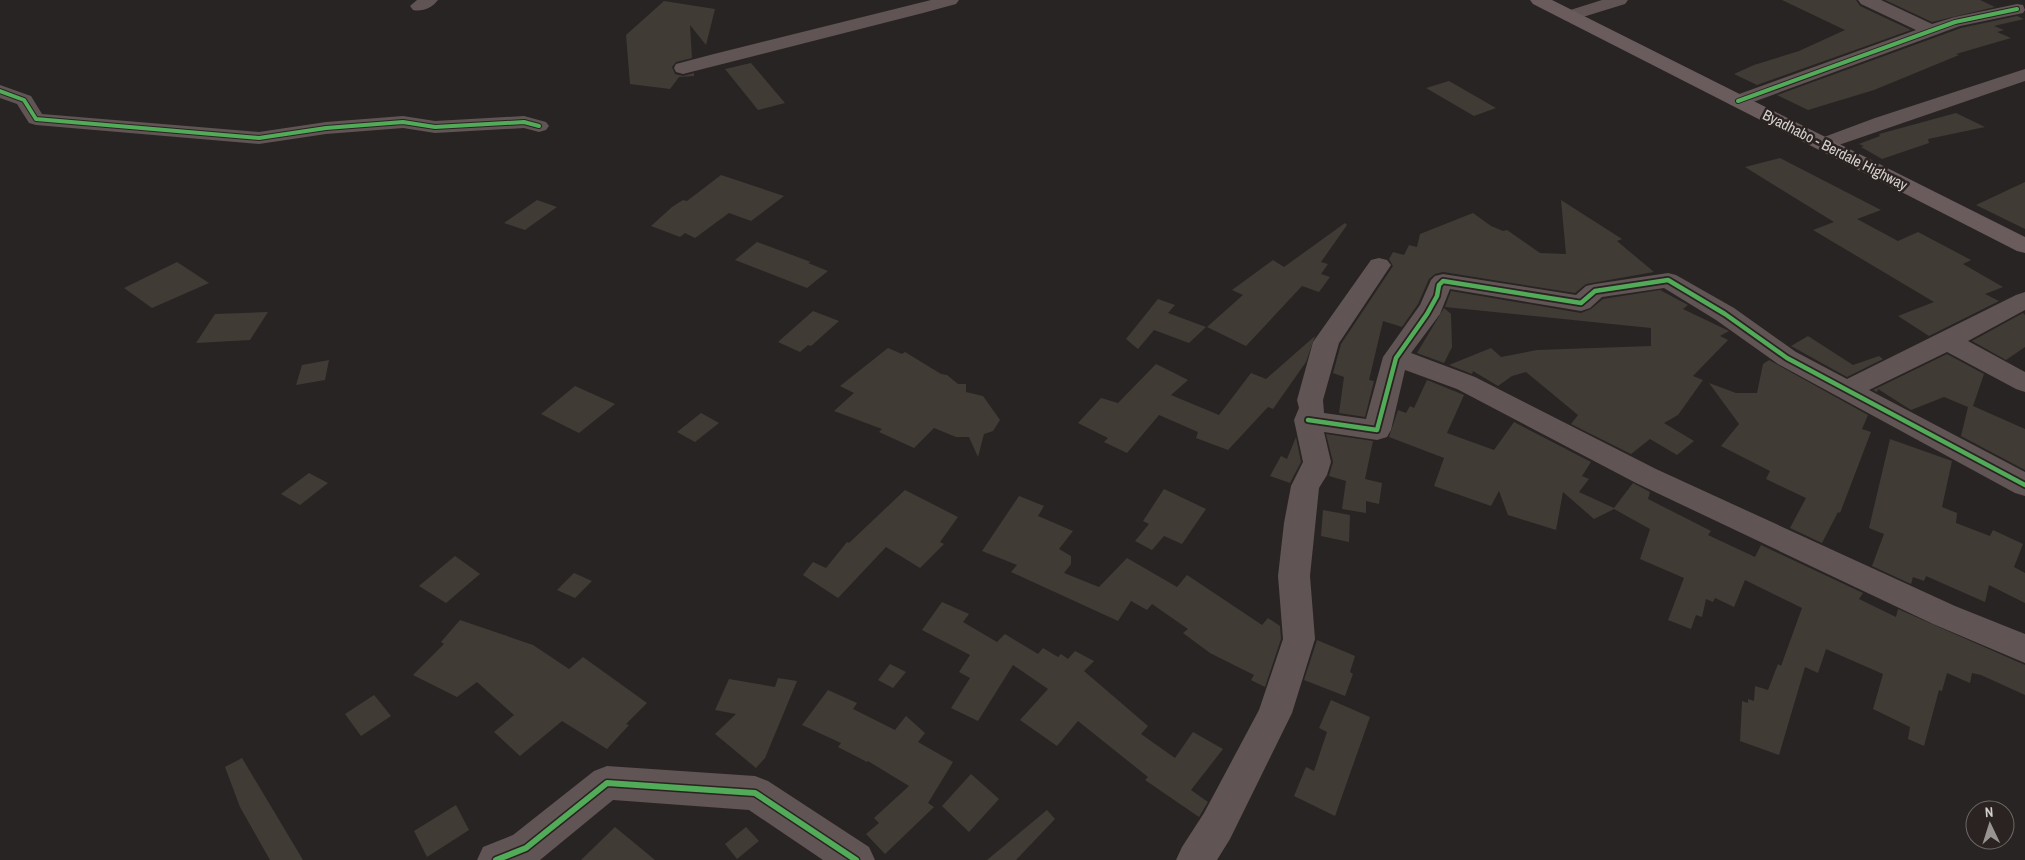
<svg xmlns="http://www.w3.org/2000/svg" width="2025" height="860" font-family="'Archivo Narrow',sans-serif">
<rect width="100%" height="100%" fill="#282423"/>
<g fill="#403b35">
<polygon points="1782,0 1856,0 1860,6 1911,30 1757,85 1734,74 1754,65 1799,51 1845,30"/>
<polygon points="1885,0 1980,0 1995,7 1932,22"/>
<polygon points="664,1 715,9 706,45 690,25 692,58 676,62 672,67 675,74 683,76 694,73 694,76 679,77 670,89 630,84 626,35"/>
<polygon points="2017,16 2024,19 1994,26 2004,30 1997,32 2011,38 1956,54 1959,55 1874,90 1808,110 1777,95 1961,28"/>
<polygon points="751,63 785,103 758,110 725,69"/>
<polygon points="1449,81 1496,108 1474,116 1426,88"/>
<polygon points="1956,113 1985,127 1928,139 1929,143 1882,159 1861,147 1864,146 1859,144 1880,136 1879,134"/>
<polygon points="1780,158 1881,210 1857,219 1898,241 1918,232 1971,260 1963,264 2003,287 1985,294 1999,301 1929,336 1898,316 1934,302 1813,230 1834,222 1745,167"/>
<polygon points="721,175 784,196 751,221 729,213 695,238 685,233 680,237 651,226 672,207 683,200 687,201"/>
<polygon points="2025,182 2025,229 1976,205"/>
<polygon points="537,200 557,207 525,230 504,223"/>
<polygon points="1561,200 1622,239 1617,241 1654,272 1586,284 1575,293 1443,272 1435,274 1429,279 1418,304 1402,327 1383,321 1369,380 1374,381 1365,417 1339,413 1344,377 1333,373 1341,344 1393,266 1389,259 1393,252 1404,255 1409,245 1417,247 1420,234 1473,213 1491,226 1503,231 1507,230 1540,253 1566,254"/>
<polygon points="1345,223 1347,225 1321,262 1328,264 1321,274 1330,277 1319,292 1302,286 1246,346 1207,327 1243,295 1232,290 1273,260 1284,267"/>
<polygon points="757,242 811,262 808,263 828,271 807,288 735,260"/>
<polygon points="177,262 209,283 152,308 124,288"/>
<polygon points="1660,290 1688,305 1683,309 1729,331 1720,336 1728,340 1693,376 1703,380 1678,415 1664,423 1694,441 1677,455 1650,439 1631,454 1571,424 1578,415 1526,372 1512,376 1498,386 1473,371 1472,374 1449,365 1491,348 1501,357 1537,350 1651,346 1651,328 1445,307 1451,291 1581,313 1591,309 1603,299"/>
<polygon points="1158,299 1175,305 1168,313 1206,327 1189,343 1154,330 1138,349 1126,339"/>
<polygon points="1444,308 1451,314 1452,347 1444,363 1417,353"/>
<polygon points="813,311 839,321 811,346 808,345 800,352 778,342"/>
<polygon points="268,312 250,340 196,343 215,314"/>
<polygon points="2023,313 2025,315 2025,347 2006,360 1972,341"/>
<polygon points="1315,336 1306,362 1273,409 1268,407 1228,450 1196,438 1198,432 1159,415 1127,453 1104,442 1108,438 1078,423 1101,398 1118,403 1156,364 1188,380 1171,395 1219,415 1251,373 1266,379"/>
<polygon points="1808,336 1853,365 1879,356 1883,359 1847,377 1791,346"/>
<polygon points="888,348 902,354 905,352 941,374 947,375 958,384 966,384 966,392 983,396 1000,420 993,431 984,434 978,457 969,437 956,437 934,428 914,448 879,432 882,429 834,411 854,393 840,386"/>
<polygon points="1947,354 1984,374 1973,406 2025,429 2025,470 1961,436 1968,407 1944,397 1911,410 1878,389 1877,392 1873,390"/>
<polygon points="329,360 325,380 296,385 302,365"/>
<polygon points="1769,360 1868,415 1862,429 1871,432 1840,513 1838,512 1822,543 1790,528 1806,498 1766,479 1770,471 1721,446 1739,424 1709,383 1736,393 1757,393 1763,364"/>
<polygon points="1427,380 1464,395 1447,433 1494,450 1514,422 1591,462 1582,476 1589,479 1579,492 1614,508 1633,483 1650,492 1648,499 1711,531 1708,535 1755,557 1761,545 1863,593 1859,599 1896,617 1898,609 2025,665 2025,695 1981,675 1972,673 1970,683 1947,673 1942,691 1939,690 1924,746 1908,739 1910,727 1873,709 1883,674 1826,649 1818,673 1805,667 1779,755 1740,741 1742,701 1748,703 1748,699 1754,701 1755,686 1768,690 1778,664 1781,666 1802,608 1745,580 1734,607 1715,598 1713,602 1706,599 1702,617 1696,615 1691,629 1668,620 1684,578 1640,559 1650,529 1614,509 1594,519 1563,492 1556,530 1508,515 1499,491 1491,506 1434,486 1444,458 1389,437 1398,410 1406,413 1410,406 1414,408"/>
<polygon points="575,386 615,404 579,433 541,414"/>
<polygon points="701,413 719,423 695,442 677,432"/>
<polygon points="1326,434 1373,441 1365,479 1382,483 1379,504 1366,501 1366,513 1342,509 1346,481 1329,476 1333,462"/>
<polygon points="1296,437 1301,462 1290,483 1270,476 1281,456 1287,459"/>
<polygon points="1890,439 1952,461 1942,507 1957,513 1956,523 1990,536 1993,530 2023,544 2014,567 2025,573 2025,603 1989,585 1985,602 1926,576 1924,581 1913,577 1911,584 1872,566 1884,534 1869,528"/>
<polygon points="309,473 328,483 300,505 281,494"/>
<polygon points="1164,489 1206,509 1182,544 1164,536 1152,550 1135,541 1149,524 1143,521"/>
<polygon points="905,490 958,517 940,542 944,544 920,568 886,547 838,598 803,575 813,562 826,568 847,542 849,543"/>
<polygon points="1019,496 1044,506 1038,516 1073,531 1059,549 1071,556 1071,564 1064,573 1099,587 1127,558 1177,587 1187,575 1262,625 1268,618 1280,626 1281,639 1265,687 1251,680 1254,675 1210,653 1183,633 1188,629 1152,604 1147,610 1131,601 1118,621 1011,572 1017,565 982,551"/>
<polygon points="1323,510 1350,515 1349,542 1321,536"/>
<polygon points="455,556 480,574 446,603 419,586"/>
<polygon points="574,573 592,581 575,598 557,590"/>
<polygon points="942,602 969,614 963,622 997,642 1005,634 1038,654 1043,648 1058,657 1061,654 1068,659 1075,651 1094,661 1084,671 1148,726 1141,734 1175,758 1193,732 1223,749 1191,790 1208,802 1199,817 1145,780 1148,777 1078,721 1057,746 1020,720 1048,689 1013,665 978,721 951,708 970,678 959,672 970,655 922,630"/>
<polygon points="460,620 533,645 569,669 583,657 647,703 626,724 629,725 607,749 562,721 520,756 494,732 514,715 477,682 457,697 413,675 444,644 441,642"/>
<polygon points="1317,640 1355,656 1350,672 1353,674 1345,696 1304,680"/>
<polygon points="890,664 906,672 893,688 878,680"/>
<polygon points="778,678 797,681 765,758 756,768 715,734 736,714 715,710 729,679 775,687"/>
<polygon points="828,690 857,703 853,709 895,730 906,716 925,733 918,742 953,762 928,803 934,807 885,854 866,834 879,823 874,818 909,786 868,761 867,762 838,747 841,743 802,725"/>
<polygon points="374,695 391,716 361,736 345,714"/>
<polygon points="1331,700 1370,717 1335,816 1294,796 1306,767 1314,771 1327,732 1319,728"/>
<polygon points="242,758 303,860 270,860 240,807 225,767"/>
<polygon points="971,774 999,799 969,832 942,806"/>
<polygon points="456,805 469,830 427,857 414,831"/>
<polygon points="1047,810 1055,819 1016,860 987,860"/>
<polygon points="615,827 655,860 581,860"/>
<polygon points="746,827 759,841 737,859 725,844"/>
</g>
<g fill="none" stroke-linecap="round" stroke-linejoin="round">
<g fill="#605454" fill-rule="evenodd">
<path d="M417,0H438C432,8 422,12 413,10L410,6Z"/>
<polygon points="931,0 959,0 956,4 923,13 683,74 676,72 674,68 676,64 710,55"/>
<polygon points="1602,0 1628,0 1625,4 1570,21 1564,20 1561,16 1564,12"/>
<polygon points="1858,0 1881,0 1932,24 1955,17 2017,4 2023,5 2025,10 2023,13 1960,26 1745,105 1731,105 1728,101 1731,97 1916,30 1861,4"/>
<polygon points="2025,69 2025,81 1830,148 1823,150 1816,148 1813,144 1816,140 1875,118"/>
<polygon points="0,85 31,96 42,114 259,132 326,122 403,116 435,121 524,116 546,122 549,126 546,130 539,132 524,128 435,133 403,128 326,134 259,144 36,125 29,123 17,104 0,98"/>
<polygon points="1379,258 1387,260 1391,265 1339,343 1323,400 1324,413 1366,419 1383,357 1420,305 1431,280 1435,276 1443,274 1576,295 1586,286 1595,284 1668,273 1676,275 1734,308 1796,352 1847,379 2016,295 2025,292 2025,310 1968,341 2025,372 2025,392 2016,389 1947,352 1869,390 2025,472 2025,496 2015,493 1778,364 1716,320 1664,288 1602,297 1590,308 1581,311 1450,289 1440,314 1411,353 1475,377 1656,469 1955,606 2025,634 2025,663 1933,624 1636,483 1457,389 1405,370 1391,430 1387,437 1377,440 1324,432 1331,462 1327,475 1319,488 1310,576 1315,639 1292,713 1230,839 1217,860 1176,860 1182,847 1204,813 1259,710 1283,639 1278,576 1284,523 1291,486 1303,462 1294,420 1299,408 1297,400 1313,342 1371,260"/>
<polygon points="607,766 755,776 768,781 869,847 875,860 823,860 749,810 613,800 540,860 477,860 483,847 513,835 594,771"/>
</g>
<polygon fill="#6a5c5d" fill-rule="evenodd" points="1530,0 1552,0 2025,237 2025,253 2017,251 1533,4"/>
<defs>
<g id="cycleway-far2">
<polyline points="0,91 24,100 36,119 259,138 326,128 403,122 435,127 524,122 539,126"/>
<polyline points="1738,101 1955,22 2017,9"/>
</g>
<polyline id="cycleway-far1" points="1308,420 1377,430 1396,358 1427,314 1437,296 1439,285 1443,281 1581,303 1595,291 1668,280 1725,314 1787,358 2025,485"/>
<polyline id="cycleway" points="496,860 526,848 607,783 755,793 856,860"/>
</defs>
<use href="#cycleway-far2" stroke="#2a2321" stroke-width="6"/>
<use href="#cycleway-far1" stroke="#2a2321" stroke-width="8"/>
<use href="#cycleway" stroke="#2a2321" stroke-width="9"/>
<use href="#cycleway-far2" stroke="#51ab58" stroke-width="4"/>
<use href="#cycleway-far1" stroke="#51ab58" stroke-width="4.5"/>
<use href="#cycleway" stroke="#51ab58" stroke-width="6"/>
</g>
<g text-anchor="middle" stroke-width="5" stroke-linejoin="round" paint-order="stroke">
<g font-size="15" fill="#d4d0ce" stroke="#2a2321">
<text transform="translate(1835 150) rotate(27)" y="5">Byadhabo - Berdale Highway</text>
</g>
</g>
<g transform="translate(1990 825) rotate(356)"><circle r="24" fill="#2a2321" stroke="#6e6866"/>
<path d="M0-4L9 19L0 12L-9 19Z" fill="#989492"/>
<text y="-8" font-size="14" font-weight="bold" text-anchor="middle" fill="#d4d0ce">N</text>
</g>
</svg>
